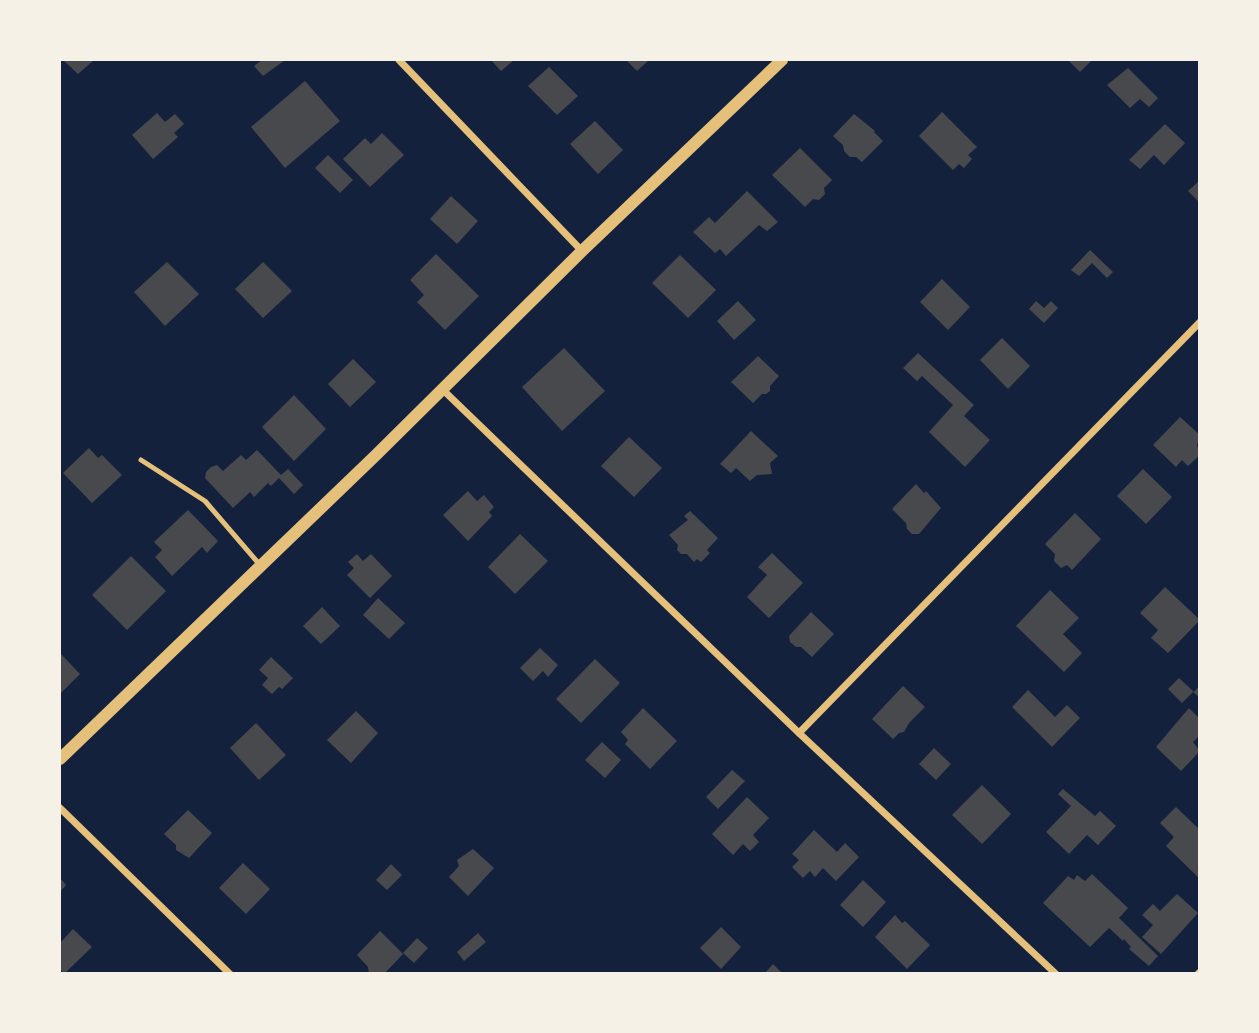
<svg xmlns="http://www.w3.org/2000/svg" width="1259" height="1033" font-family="Barlow,sans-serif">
<rect width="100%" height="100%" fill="#14213d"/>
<g fill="#48494c">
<polygon points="63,60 94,60 78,74"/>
<polygon points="262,60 285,60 263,76 254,66"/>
<polygon points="491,60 514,60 501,71"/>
<polygon points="626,60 649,60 637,71"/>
<polygon points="1068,60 1092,60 1080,72"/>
<polygon points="549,67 578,96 557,115 528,86"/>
<polygon points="1128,68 1158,98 1149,107 1140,99 1130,108 1107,85"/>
<polygon points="305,81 340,121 285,168 251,127"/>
<polygon points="942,112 977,147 968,155 972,159 964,168 959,164 953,170 919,136"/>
<polygon points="157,113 165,122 175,114 184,124 174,133 178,137 153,159 132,135"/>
<polygon points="854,114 875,131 874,132 883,141 862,162 856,157 850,157 844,151 843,145 833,136"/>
<polygon points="595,121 623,150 598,174 570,144"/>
<polygon points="1165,124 1185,143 1164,165 1154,155 1140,169 1129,160"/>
<polygon points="382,133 404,155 370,187 343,159 365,138 371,144"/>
<polygon points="800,148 832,180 824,188 825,194 819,200 813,199 805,207 772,175"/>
<polygon points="328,155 353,180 340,193 315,168"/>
<polygon points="1200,180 1200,203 1188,191"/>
<polygon points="747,191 778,222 767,231 759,225 726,256 720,249 715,253 693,232 709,217 715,223"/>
<polygon points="451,196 478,221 457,244 430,219"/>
<polygon points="1090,250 1113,272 1107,278 1092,263 1079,276 1071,270"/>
<polygon points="436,254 479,296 445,330 417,302 424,295 410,280"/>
<polygon points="680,255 716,290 688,318 652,283"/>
<polygon points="167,262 199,294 165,326 134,292"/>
<polygon points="263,262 292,291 263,318 235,289"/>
<polygon points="942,279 970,307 948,330 920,302"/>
<polygon points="738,301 756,320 734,340 717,321"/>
<polygon points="1036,301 1044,308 1051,301 1058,308 1044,323 1029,309"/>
<polygon points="1002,338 1030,366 1008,389 980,360"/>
<polygon points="564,348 605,391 562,431 522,387"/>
<polygon points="918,353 974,405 964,416 990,440 965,467 929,432 953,405 922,376 917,381 903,368"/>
<polygon points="758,356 779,376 770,386 770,391 766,394 762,394 753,403 731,382"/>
<polygon points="353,359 376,382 350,407 328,384"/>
<polygon points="294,395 326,429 294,461 262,427"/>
<polygon points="1180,417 1200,435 1197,445 1200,455 1188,466 1182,460 1176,467 1153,445"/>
<polygon points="751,431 778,456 770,463 772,474 757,475 750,481 736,468 731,473 720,464"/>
<polygon points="629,437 662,468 634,497 601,466"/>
<polygon points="89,448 98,458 102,455 122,475 92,503 63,473"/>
<polygon points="257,450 281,475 288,469 303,485 294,494 279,478 271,486 268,483 254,497 250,492 233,508 205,478 206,472 211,467 217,465 223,471 241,455 246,460"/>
<polygon points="1143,469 1172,497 1146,524 1117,496"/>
<polygon points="916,484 924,493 926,491 941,508 919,534 912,534 907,529 906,523 892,509"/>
<polygon points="468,491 477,501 484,495 494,507 489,512 492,516 468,541 443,515"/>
<polygon points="188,510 218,541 207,553 202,547 172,576 155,557 162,550 154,542"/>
<polygon points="690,511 718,538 707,550 710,553 701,562 697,559 694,562 687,554 681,554 677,550 678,545 669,535 688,520 684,516"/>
<polygon points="1075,513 1101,539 1072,570 1067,565 1061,568 1054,561 1055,554 1045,544"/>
<polygon points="520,534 548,561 515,594 488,567"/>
<polygon points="772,553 803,583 769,618 747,597 767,575 758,567"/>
<polygon points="357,554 363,561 371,554 392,576 370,598 347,575 354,568 348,562"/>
<polygon points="131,556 166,591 127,630 92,595"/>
<polygon points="1165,587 1200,620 1168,653 1151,638 1158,630 1140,613"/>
<polygon points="1050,590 1079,618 1063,634 1082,653 1064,672 1016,626"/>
<polygon points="378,598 405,623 389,639 363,615"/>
<polygon points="322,607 340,626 321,644 303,626"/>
<polygon points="811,612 834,634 812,657 801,647 796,647 790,642 789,636"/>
<polygon points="540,648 558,665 548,677 543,671 533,681 520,668"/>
<polygon points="60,653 80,674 60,694"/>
<polygon points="271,657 293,678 282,689 279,687 272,694 262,685 268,678 259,670"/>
<polygon points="595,659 620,683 581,723 556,699"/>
<polygon points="1179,678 1194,692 1200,685 1200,698 1193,692 1182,703 1168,689"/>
<polygon points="903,686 925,707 909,723 904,732 899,733 893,739 872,719"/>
<polygon points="1028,690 1055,717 1067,705 1080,718 1052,747 1012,707"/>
<polygon points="643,708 677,741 650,769 625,744 628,740 621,732"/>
<polygon points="1189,708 1200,719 1200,735 1193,742 1200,751 1181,771 1156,747"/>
<polygon points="356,711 378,733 351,763 327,740"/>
<polygon points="256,723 286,755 259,780 230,748"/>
<polygon points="602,742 621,760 605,778 585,760"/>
<polygon points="934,748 951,764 936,780 919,764"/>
<polygon points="732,770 745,781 718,809 706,797"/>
<polygon points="982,785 1011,814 982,844 952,815"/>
<polygon points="1063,789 1095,816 1100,811 1116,826 1098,845 1087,835 1069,854 1046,832 1071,806 1058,794"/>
<polygon points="747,797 769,818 753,835 759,842 750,851 743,844 733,855 712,834"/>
<polygon points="1176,807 1200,830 1200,879 1166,846 1174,837 1160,823"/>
<polygon points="188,810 212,833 189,858 176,850 176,845 164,834"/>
<polygon points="814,830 837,852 845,843 859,857 836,881 823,868 815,877 810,871 803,878 792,867 799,860 792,854"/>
<polygon points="473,849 494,868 468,896 449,877 459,866 457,860"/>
<polygon points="243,863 270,889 246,914 219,888"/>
<polygon points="391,864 402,875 387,890 376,880"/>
<polygon points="1092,874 1128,908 1119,918 1158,956 1149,966 1129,949 1131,947 1124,939 1123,941 1109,928 1090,947 1043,903 1068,876 1074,880 1077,875 1085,881"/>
<polygon points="60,878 66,885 60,892"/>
<polygon points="863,880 886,902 863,927 840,905"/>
<polygon points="1177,894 1198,913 1161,954 1142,937 1153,925 1142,915 1153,904 1160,911"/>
<polygon points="895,915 902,923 905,921 930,945 907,969 875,937"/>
<polygon points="721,927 741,947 721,969 700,948"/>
<polygon points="73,929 92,947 64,974 60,969 60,943"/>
<polygon points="380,931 403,954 384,974 369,974 368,967 357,955"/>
<polygon points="478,933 486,942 464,961 457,952"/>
<polygon points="417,938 428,948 414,963 403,953"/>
<polygon points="773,964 783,974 764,974"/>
</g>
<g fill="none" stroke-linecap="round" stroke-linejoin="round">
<polyline stroke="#e5c07b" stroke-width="5" points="141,460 205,501 260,565"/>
<g stroke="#e5c07b" stroke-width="7">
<polyline points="399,60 582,251"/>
<polyline points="442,389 799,733 1056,974"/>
<polyline points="799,733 1200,322"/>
<polyline points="60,808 230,974"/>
<polyline points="1198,974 1200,972"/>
</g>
<polyline stroke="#e5c07b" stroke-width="12" points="60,759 376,455 582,251 782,60"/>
</g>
<rect width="1259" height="1033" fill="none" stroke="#f6f1e7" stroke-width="122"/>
</svg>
